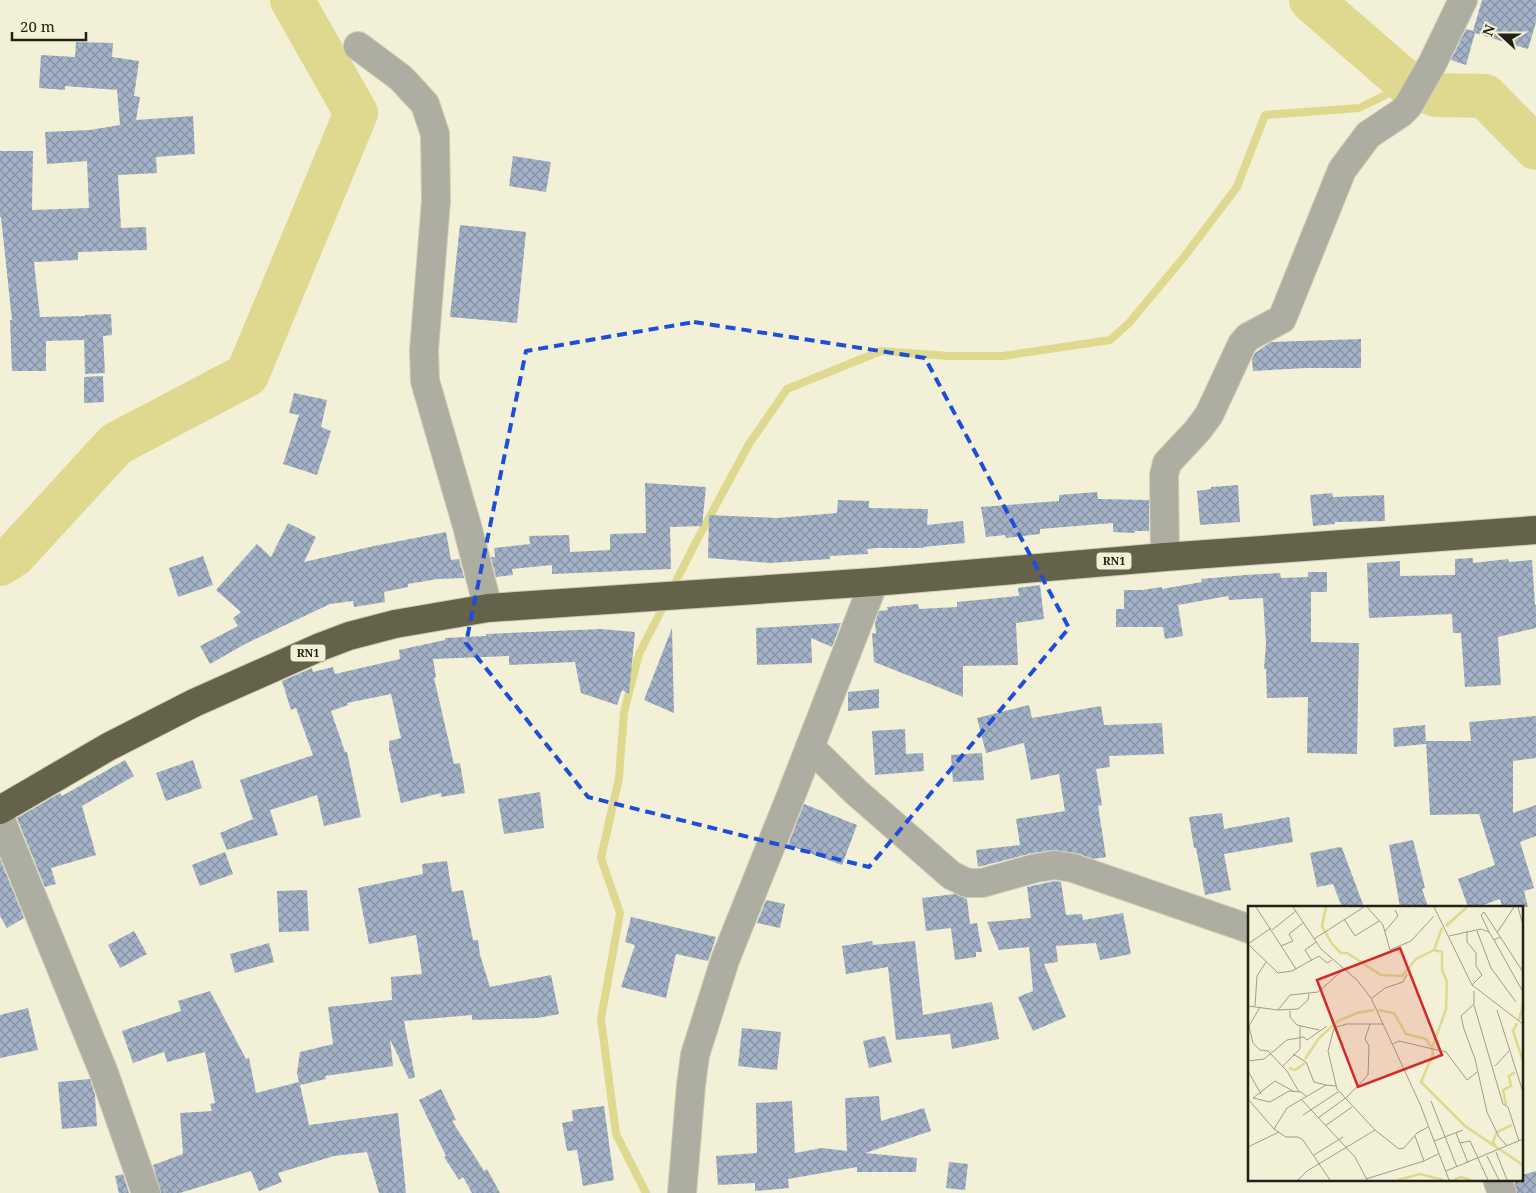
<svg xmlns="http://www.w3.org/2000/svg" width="1536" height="1193" font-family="'Noto Serif',serif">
<defs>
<pattern id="building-cross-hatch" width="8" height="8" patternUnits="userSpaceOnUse" patternTransform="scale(1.25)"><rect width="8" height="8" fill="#a4b2c7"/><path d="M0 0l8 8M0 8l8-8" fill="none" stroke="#8590a1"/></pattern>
</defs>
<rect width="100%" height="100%" fill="#f2f0d6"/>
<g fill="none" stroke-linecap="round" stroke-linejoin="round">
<g stroke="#dfd98f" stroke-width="8">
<polyline points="671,591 697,540 749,444 787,389 881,351 949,356 1003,356 1110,340 1129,323 1184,257 1237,187 1265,115 1359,108 1408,84"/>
<polyline points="646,1193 616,1134 601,1019 620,913 601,858 619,778 624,712 639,654 666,601"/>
</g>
<g stroke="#dfd98f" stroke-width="44">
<polyline points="1311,0 1408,84 1436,95 1485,96 1536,148"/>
<polyline points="0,564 14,555 116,444 247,375 356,113 292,0"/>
</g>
</g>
<g fill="url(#building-cross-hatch)">
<polygon points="1482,0 1536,0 1536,22 1528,49 1475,33 1466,65 1451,60 1466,29 1473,31"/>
<polygon points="76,42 113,43 112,57 139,61 134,96 140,97 136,120 193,116 195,154 156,157 157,173 118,175 121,228 146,227 147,250 78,252 78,260 34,262 40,317 85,316 85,315 111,314 112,335 103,336 105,373 85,374 84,340 46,341 46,371 12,371 10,320 12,320 1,217 0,217 0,151 33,151 32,210 89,208 87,161 47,164 45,132 90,130 120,125 117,90 65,86 65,90 39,88 41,55 75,57"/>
<polygon points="513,156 551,162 546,192 509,186"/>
<polygon points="460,225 526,232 517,323 450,317"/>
<polygon points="1361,339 1361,368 1305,368 1253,371 1252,359 1255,353 1271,342"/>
<polygon points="103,376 104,402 84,403 84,377"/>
<polygon points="294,393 327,400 321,427 331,431 317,475 283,464 299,415 289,413"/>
<polygon points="645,483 706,487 702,526 670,527 671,569 552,574 552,565 512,569 513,575 496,577 491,557 495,557 494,548 530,544 529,536 569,535 570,552 610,550 610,534 646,533"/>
<polygon points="1238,485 1240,522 1200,525 1197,491 1211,489 1211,487"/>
<polygon points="1097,492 1098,499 1149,500 1149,531 1135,531 1135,533 1113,532 1113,523 1040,529 1040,534 1006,538 1005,535 986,537 981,507 1059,501 1059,495"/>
<polygon points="1332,493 1333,497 1384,495 1385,521 1335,522 1335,524 1313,526 1310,495"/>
<polygon points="838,500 869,501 869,508 928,509 927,525 963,521 965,543 923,547 923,548 877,548 867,549 868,554 830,556 830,559 770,563 708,558 709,515 777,518 837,513"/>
<polygon points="288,523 316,537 304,562 374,546 446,532 451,560 459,559 464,578 438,579 408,584 408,587 384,592 385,602 354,607 353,601 330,604 247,643 210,664 200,646 238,626 233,618 241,612 216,590 257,544 271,557"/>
<polygon points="203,556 213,585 178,597 169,568"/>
<polygon points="1473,558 1473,563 1508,559 1509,562 1532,560 1535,605 1536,605 1536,628 1498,637 1501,685 1465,687 1461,633 1453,633 1452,614 1369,618 1367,563 1400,561 1400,576 1455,575 1455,559"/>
<polygon points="1308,572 1327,572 1327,592 1311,592 1311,642 1359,643 1357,754 1307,753 1308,697 1267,698 1266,669 1264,669 1266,644 1263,598 1229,600 1228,596 1178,605 1183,636 1165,639 1163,627 1116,627 1116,609 1124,609 1124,590 1142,590 1162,587 1162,589 1202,582 1201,579 1245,575 1280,573 1281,578 1308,577"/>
<polygon points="1040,585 1044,619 1016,623 1018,665 963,666 963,697 874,662 872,633 876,634 875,623 879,611 888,610 887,607 918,604 919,609 957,607 957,602 1019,596 1018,588"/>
<polygon points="841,623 832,647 811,638 812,663 757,665 756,628"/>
<polygon points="672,628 674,713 644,700"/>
<polygon points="601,629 635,632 629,694 622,690 617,705 581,693 575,662 509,665 509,656 433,659 436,677 434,678 454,764 460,763 465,793 441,797 441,793 401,803 389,749 389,741 401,738 391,694 347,703 348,705 331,711 345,752 347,752 361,817 324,826 317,795 270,810 278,835 227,850 220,833 253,819 240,780 313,755 296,708 291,710 282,681 312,668 313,672 333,667 335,674 400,659 399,650 445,640 445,638 486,636 486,634"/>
<polygon points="879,689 879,708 848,711 848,692"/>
<polygon points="1029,705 1032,718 1101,706 1104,725 1162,723 1164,754 1109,756 1110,767 1096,769 1102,805 1098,806 1106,857 1094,859 1076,853 1053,850 1032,853 978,867 976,850 1020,845 1016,819 1065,811 1059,774 1031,780 1024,743 986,753 977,718"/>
<polygon points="1536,716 1536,758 1513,761 1513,813 1536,805 1536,836 1520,842 1534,888 1524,891 1528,907 1502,907 1500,899 1478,907 1468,907 1458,879 1495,865 1479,814 1430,815 1426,741 1471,741 1469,722"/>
<polygon points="1425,725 1426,744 1394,747 1393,728"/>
<polygon points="905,729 906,754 923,753 924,771 875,775 872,731"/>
<polygon points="982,753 984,780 953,782 951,755"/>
<polygon points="125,760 134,776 82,806 96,855 51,868 56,884 45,887 17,818 60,793 62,796"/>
<polygon points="193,760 202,788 166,801 156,773"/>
<polygon points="540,792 544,828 504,834 498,799"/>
<polygon points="804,804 857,825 842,865 788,845"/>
<polygon points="1222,813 1224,829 1289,817 1293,842 1224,854 1231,890 1205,895 1196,848 1194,848 1189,817"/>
<polygon points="1413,840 1425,888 1422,889 1428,907 1400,907 1389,845"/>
<polygon points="1340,847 1342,848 1364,907 1342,907 1333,884 1317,887 1310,853"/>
<polygon points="225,852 233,874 200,886 192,865"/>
<polygon points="0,859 24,918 7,928 0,916"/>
<polygon points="447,861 452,892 463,890 473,940 478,940 480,955 490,987 551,975 559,1014 538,1018 472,1020 472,1015 404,1021 415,1077 409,1079 390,1039 393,1066 325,1076 326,1079 300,1085 309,1125 398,1113 406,1193 379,1193 367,1152 334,1156 278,1173 282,1182 259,1191 251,1171 180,1193 161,1193 153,1165 183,1154 180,1113 212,1111 210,1104 215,1103 205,1052 167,1062 164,1052 133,1063 122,1031 181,1011 178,1001 210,991 246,1059 249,1058 256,1093 299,1082 297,1073 300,1052 333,1044 328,1007 392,1000 391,977 422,974 416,935 369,944 358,888 423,874 422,864"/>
<polygon points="1055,881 1061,882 1066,915 1082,914 1083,920 1123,913 1131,954 1100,960 1096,943 1056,946 1058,962 1044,964 1066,1017 1033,1031 1018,997 1033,991 1029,947 999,950 987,922 1031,918 1027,887"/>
<polygon points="307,890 309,931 279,932 277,891"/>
<polygon points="955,894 967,899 970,924 977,923 982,952 976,952 976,957 955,960 951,928 926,931 922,898"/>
<polygon points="766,900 785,904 780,928 757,923"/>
<polygon points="631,917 716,937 708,961 676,954 666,998 621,987 635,945 625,942"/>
<polygon points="134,931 147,954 120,968 108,945"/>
<polygon points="872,941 873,945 915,941 923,1015 992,1002 999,1039 952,1049 950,1034 896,1040 888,967 846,974 842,946"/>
<polygon points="269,943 274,962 235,973 230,954"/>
<polygon points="28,1008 38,1050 0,1058 0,1015"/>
<polygon points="742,1028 781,1032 777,1070 738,1066"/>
<polygon points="885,1036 892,1062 869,1068 863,1041"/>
<polygon points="90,1079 95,1095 97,1126 62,1129 58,1082"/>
<polygon points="441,1089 456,1120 452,1121 484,1171 487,1169 500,1193 472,1193 463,1177 459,1180 444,1157 446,1156 419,1100"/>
<polygon points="879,1096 881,1121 924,1108 931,1131 865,1153 917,1158 916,1172 857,1172 857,1167 788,1179 789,1188 755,1191 755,1183 718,1185 716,1156 757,1153 756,1103 792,1101 795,1153 822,1148 847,1151 845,1098"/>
<polygon points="604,1106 614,1180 583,1186 577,1150 567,1151 562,1123 573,1121 572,1110"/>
<polygon points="949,1162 968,1164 965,1190 946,1188"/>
<polygon points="1536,1171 1536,1193 1517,1193 1514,1179 1522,1179 1522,1175"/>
<polygon points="123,1174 129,1193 119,1193 115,1176"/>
</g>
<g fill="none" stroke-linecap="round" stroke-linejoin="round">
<defs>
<g id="minor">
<polyline points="358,46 401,78 425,104 435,134 436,201 424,350 425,381 467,526 488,608"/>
<polyline points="1165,557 1164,475 1167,463 1197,431 1209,415 1242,344 1248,337 1282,319 1342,170 1368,135 1401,113 1408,106 1432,64 1463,0"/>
<polyline points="810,747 856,792 951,875 967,883 982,883 1036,868 1055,865 1073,868 1250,929"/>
<polyline points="0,818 104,1073 146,1193"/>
<polyline points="1497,1179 1502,1193"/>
<polyline points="682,1193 691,1085 695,1055 725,960 792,793 874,582"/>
</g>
<polyline id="highway" points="0,810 108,747 194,703 320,647 349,636 395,624 488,608 874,582 1165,557 1536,530"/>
</defs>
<use href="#minor" stroke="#cdcbb4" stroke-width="30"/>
<use href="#highway" stroke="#cdcbb4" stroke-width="30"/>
<use href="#minor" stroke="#adada1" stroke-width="28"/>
<use href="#highway" stroke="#64624b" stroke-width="28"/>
</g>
<path fill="none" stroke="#1d4ed8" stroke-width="4" stroke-dasharray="10 6" stroke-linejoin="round" d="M694,322L925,358L1069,628L869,867L588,797L466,643L526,351Z"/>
<g text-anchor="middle" stroke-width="4" stroke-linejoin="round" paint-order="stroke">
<g fill="#f2f0d6" stroke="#605f50" stroke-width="1">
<rect x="1096.5" y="552.5" width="35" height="17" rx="4"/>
<rect x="290.5" y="644.5" width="35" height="17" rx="4"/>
</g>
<g font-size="11" font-weight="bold" fill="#222117">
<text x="1114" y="565">RN1</text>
<text x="308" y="657">RN1</text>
</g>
</g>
<g transform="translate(1248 906)">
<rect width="275" height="275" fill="#f2f0d6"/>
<path fill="none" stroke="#dfd98f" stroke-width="2.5" d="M78,1L74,20L84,38L93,47H99L133,69L154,70L168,53L186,44L194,46V64L199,76L198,103L184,142L185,148L173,176L217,220L275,259M198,20L219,1M186,44L194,22M130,104L146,107L158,128L178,133L183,141M271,114L275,99M269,117L265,125L275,155M57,153L71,132L90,115L109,107L126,104M41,162L47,164L57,157M258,199L255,184L263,180L261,170L267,166M248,241L245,236L249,226L264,219M150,274L172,268L195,274M206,274L213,271L223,274"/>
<path fill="none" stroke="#9f9d8a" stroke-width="1" d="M8,1L48,63M45,1L73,43L109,74L123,92L172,198L201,274M119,1L135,19L142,44L163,35L186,10M186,1L224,79L275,118M270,1L275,19M96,13L107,30L131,15M24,24L48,5M137,25L150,10L147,4M219,25V36L228,47V60L234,69L224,79M229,25L243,62L268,96M241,26L233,9L236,6L275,66M249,27L266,1M201,30L233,23L241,26L246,34L252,31M66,33L116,1M246,34L275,86M0,38L30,67L44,65L71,50L79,57L84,54M0,38L23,22M33,40L45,35L41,28L55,17M64,55L57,44L68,36M226,85V98L213,110L216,123L227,153L239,206L251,231L259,240M124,92L137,82L155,76L159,68M226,99L255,198L260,201L271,235M0,100L30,104L42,89L70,86L96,63M7,100L9,70L18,56M12,101L1,120L5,137L12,144L20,145L39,165L51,186M30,104L50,103L60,94L61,88M249,104L275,186M42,105V111L49,119L71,124M135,118H98L86,122L80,145L89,183L127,224L151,243L156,242L169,227L180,221M145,138L151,135L198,146L219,174L229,166M45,148L58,156L66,176L78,179M0,155L16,153L39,134L56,131L59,134L79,120M247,160L261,145M34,161L52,143V120M0,165L13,188M5,192L22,196L41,185L53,186L58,190M5,192L27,175L45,185M0,193L26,223L38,231H50L55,234L82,274M53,193L107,251L119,274M183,195L209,261M55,209L90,186M70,212L99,191L120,169L121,140L117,133L122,118M77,220L104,201M26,223L39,202L78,179L88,180M208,227L220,257M167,230L176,255M186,235L215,224M212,237L222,235L240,274M0,241L31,226M248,246L259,274M66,249L95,231M239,250L251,274M198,265L275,233M118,273L176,255L190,248M50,274L59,265L127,224"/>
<path fill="#d62828" fill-opacity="0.15" stroke="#d62828" stroke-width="2.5" d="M152,42L194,149L110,181L69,74Z"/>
<rect width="275" height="275" fill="none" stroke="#222117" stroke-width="2.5"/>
</g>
<g transform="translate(1501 35) rotate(291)" stroke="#f2f0d6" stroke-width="4" paint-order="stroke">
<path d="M0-4L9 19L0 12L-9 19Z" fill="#222117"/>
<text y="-8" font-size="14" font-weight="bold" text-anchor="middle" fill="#222117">N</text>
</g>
<path d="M12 32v8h74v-8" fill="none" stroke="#222117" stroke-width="2.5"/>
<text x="20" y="32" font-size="15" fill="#222117" stroke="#f2f0d6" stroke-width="4" paint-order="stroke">20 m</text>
</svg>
